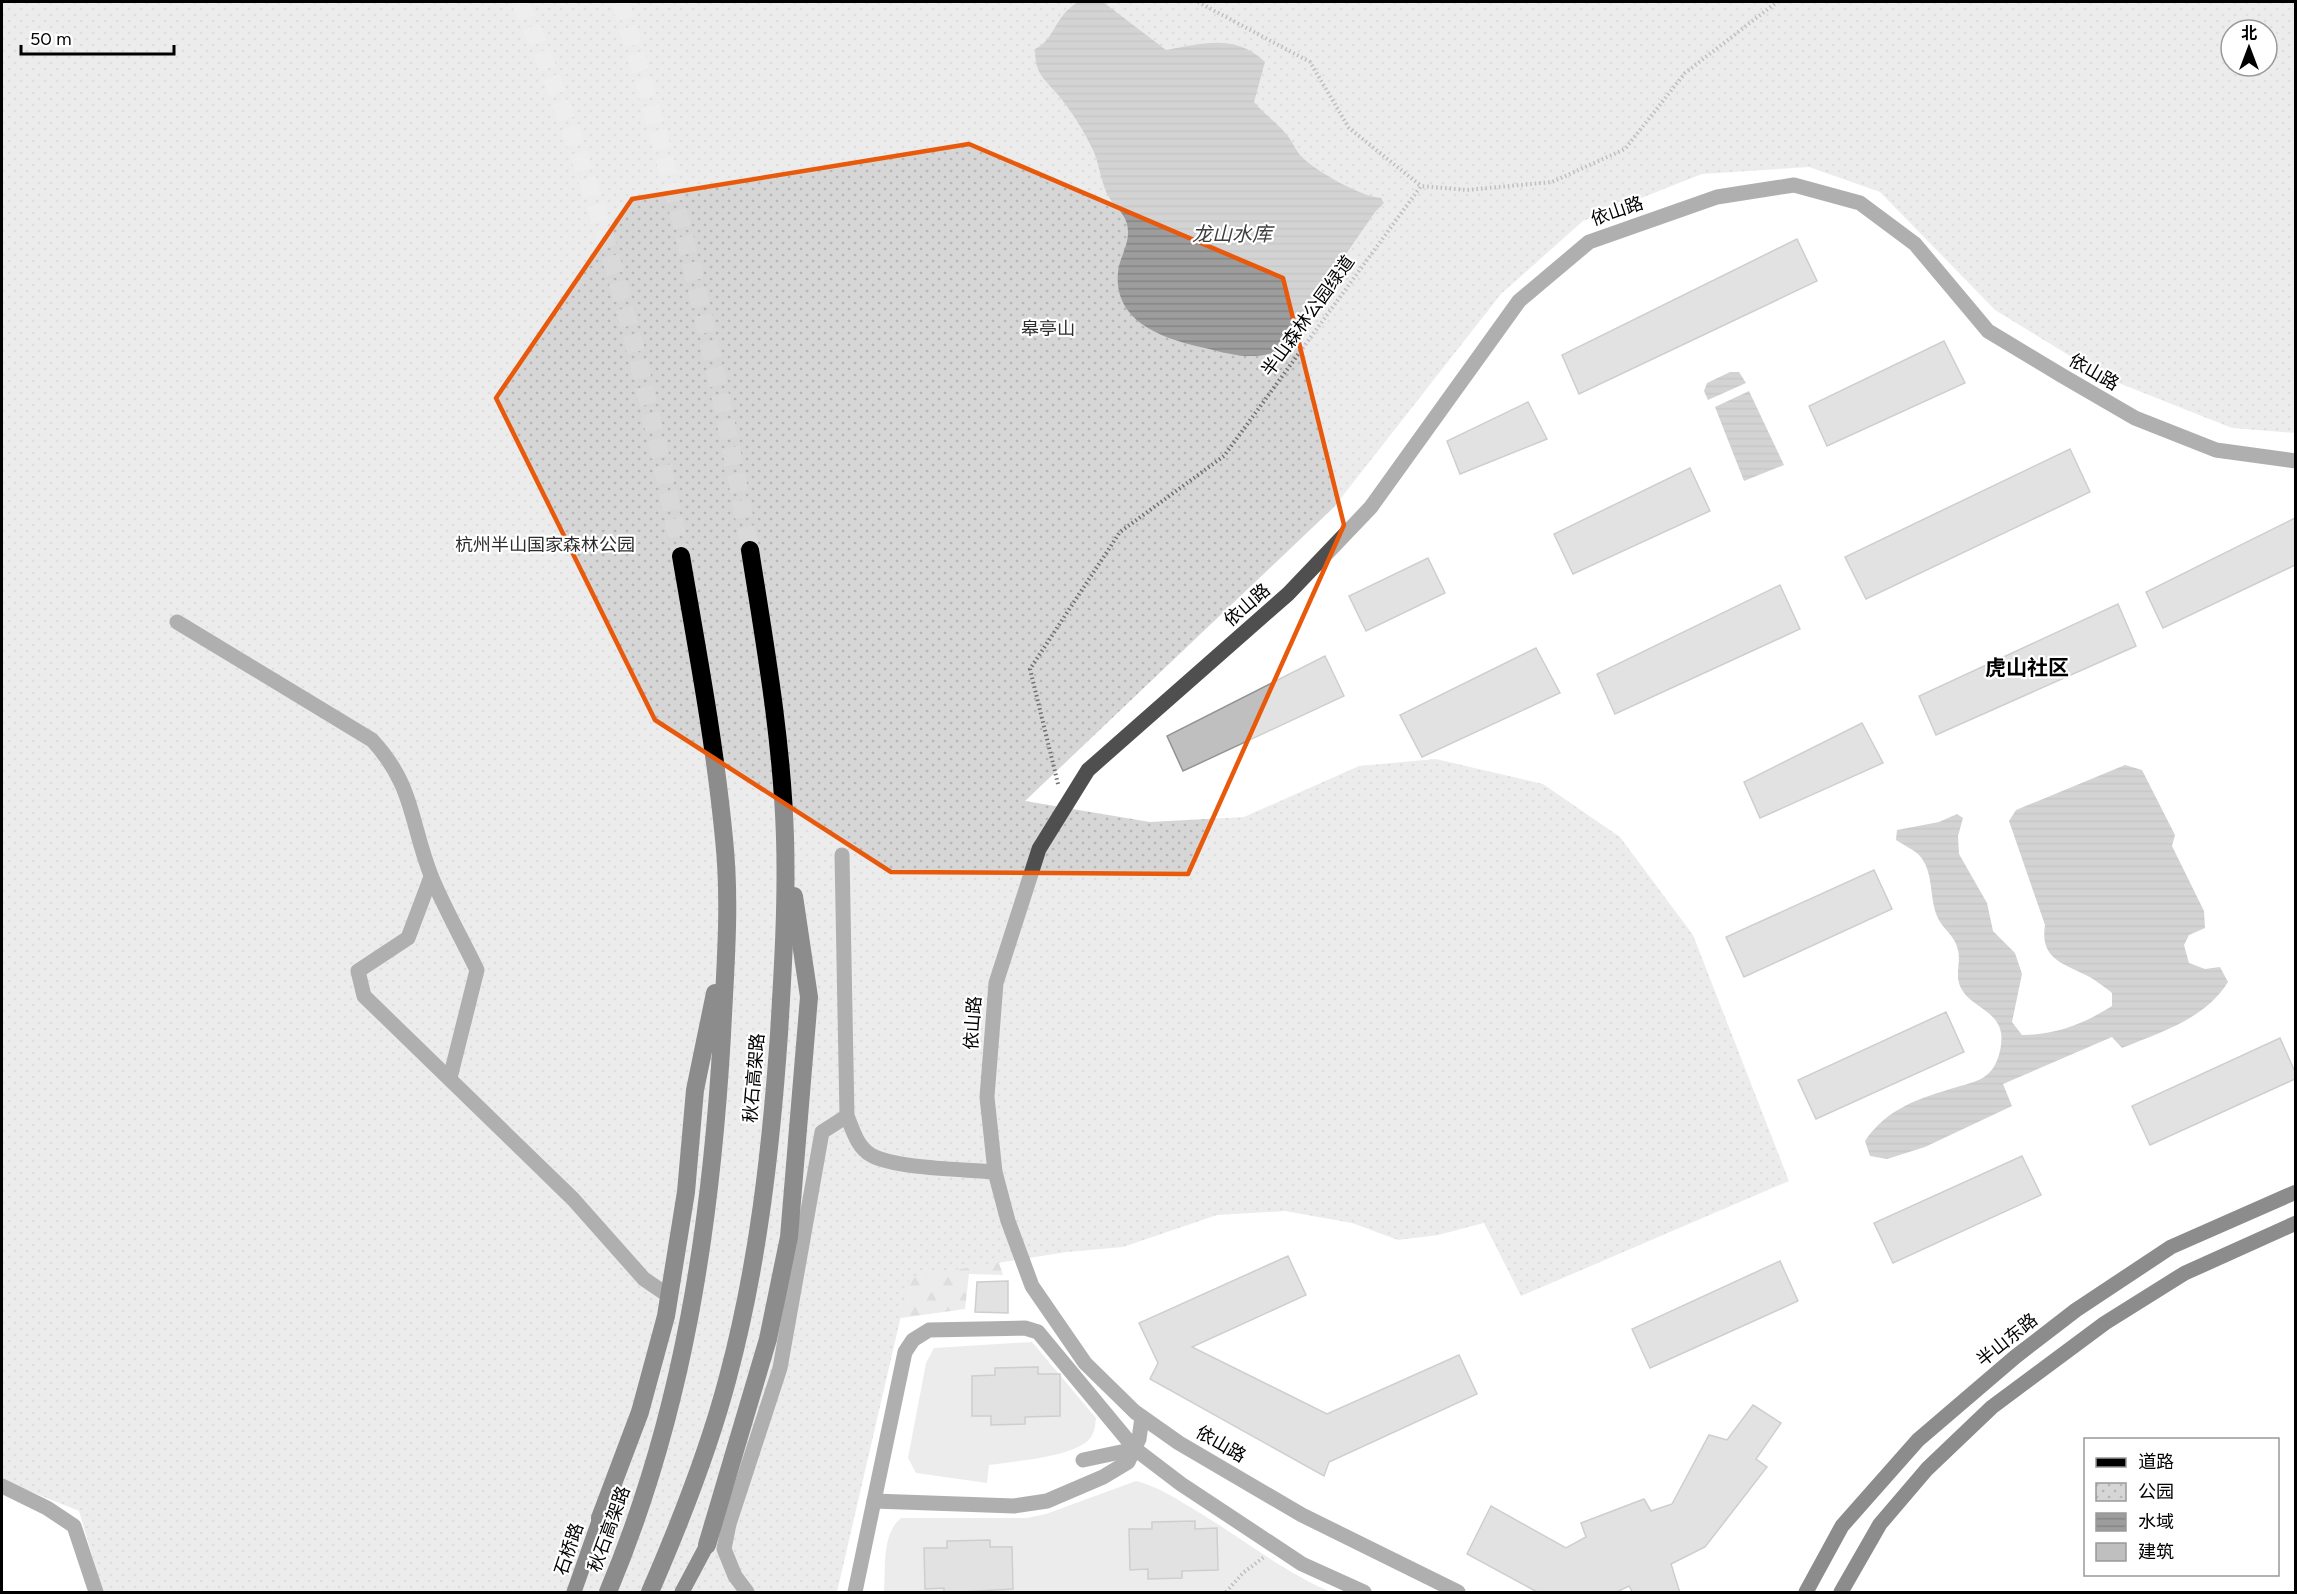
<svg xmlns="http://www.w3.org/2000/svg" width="2297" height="1594" font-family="Figtree,'Noto Sans SC',sans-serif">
<defs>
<pattern id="forest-firs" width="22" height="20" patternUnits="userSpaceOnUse" patternTransform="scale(1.5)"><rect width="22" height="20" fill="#d6d6d6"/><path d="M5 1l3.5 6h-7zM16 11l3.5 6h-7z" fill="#b6b6b6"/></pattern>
<pattern id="park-dots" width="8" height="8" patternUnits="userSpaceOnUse" patternTransform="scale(1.5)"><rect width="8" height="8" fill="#d6d6d6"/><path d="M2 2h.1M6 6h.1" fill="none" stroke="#b6b6b6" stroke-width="1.8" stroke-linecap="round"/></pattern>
<pattern id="water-rules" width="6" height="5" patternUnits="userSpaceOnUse" patternTransform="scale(1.5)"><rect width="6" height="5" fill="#9d9d9d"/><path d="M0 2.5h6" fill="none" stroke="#858585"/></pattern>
</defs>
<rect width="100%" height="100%" fill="#fff"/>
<g fill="#d6d6d6">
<path d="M1032,1342L1096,1418C1095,1428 1094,1437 1085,1443C1063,1458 1015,1461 989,1465L987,1483L916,1473L908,1458L926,1363L934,1348Z"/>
<path d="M1136,1481C1156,1486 1172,1496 1190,1507C1237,1534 1281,1571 1331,1592H884C886,1568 881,1535 901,1518H1027L1046,1514Z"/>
</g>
<polygon fill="url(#forest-firs)" points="886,1245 995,1251 1003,1275 969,1274 965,1309 887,1320 804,1592"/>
<path fill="url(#park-dots)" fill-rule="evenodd" d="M2,2H2295V433L2232,428L2106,378L1995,310L1880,192L1809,167L1702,174L1583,221L1501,294L1334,507L1025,801L1150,822L1244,817L1359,766L1436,759L1543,784L1620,837L1693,935L1789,1181L1521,1296L1484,1223L1438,1235L1398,1240L1352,1223L1285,1211L1217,1215L1123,1247L1067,1252L910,1277L837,1592H103L79,1511L2,1480ZM2231,30H2267V66H2231Z"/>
<g fill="url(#water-rules)">
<path d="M1078,2H1103L1166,50C1203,44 1234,33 1265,62L1254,102C1264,114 1277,123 1287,135C1293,142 1296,152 1303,158C1317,172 1362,197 1381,198L1384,203L1375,212L1280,350C1254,361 1232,355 1205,348C1165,339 1113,323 1118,272C1119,259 1128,247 1128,232C1128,220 1122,213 1115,205C1101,191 1101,167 1093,150C1084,131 1072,112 1059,96C1044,78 1035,75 1035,49C1055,40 1054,16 1078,2Z"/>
<polygon points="1730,372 1739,372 1746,383 1708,400 1704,391 1707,383"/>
<polygon points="1749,391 1784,465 1744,481 1715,407"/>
<path d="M2125,765L2142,770L2175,835L2172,846L2204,911L2205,928L2189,935L2184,945L2189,963L2205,969L2220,967L2228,982C2205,1019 2161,1032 2122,1048L2112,1037L2003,1084L2012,1106L1925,1147L1887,1159L1870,1156L1865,1141C1887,1108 1920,1098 1957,1087C1967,1084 1982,1081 1990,1072C1998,1064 2003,1045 2001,1033C1997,1009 1969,1007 1960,986C1955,974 1961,962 1958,950C1955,935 1942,929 1937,916C1929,896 1934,871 1919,855C1913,849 1903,845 1896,840L1897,830L1939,822L1957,814L1963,818L1958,836L1959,854L1987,903L1993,931L2015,953L2022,974L2012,1022L2022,1035C2055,1035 2084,1024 2112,1006V993C2106,988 2099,983 2093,979C2068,964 2039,962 2045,925L2009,821L2016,810Z"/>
</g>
<g fill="#bfbfbf" stroke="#939393" stroke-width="1.5">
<polygon points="1797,239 1817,281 1579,394 1562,355"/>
<polygon points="1944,341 1965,383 1827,446 1809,406"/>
<polygon points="1528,402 1547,439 1460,474 1447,441"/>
<polygon points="2070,449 2090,492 1866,599 1845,557"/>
<polygon points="1690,468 1710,511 1573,574 1554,534"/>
<polygon points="2295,518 2295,565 2163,628 2146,592"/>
<polygon points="1428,558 1445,593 1366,631 1349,596"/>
<polygon points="1780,585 1800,629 1615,714 1597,674"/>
<polygon points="2118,604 2136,646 1936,735 1919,696"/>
<polygon points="1536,648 1560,693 1422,757 1400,715"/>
<polygon points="1325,656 1344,696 1183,771 1167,736"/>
<polygon points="1862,723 1883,763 1760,818 1744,782"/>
<polygon points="1874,870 1892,909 1744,977 1726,937"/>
<polygon points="1946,1012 1964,1052 1816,1119 1798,1080"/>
<polygon points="2280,1038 2295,1072 2295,1079 2150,1145 2132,1106"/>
<polygon points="2022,1156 2041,1195 1893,1263 1874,1223"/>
<polygon points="1288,1256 1306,1295 1192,1347 1327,1414 1459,1355 1477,1394 1329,1462 1324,1476 1150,1379 1158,1363 1139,1323"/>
<polygon points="1780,1261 1798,1301 1650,1368 1632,1329"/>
<polygon points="1008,1281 1008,1313 975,1312 977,1282"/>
<polygon points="1038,1367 1038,1374 1060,1374 1060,1416 1025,1417 1025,1424 991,1425 991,1416 972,1416 972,1376 995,1375 995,1368"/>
<polygon points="1753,1405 1781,1423 1756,1459 1767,1467 1705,1547 1671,1564 1680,1593 1633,1593 1629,1586 1615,1593 1539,1593 1467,1554 1491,1506 1566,1548 1586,1537 1581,1523 1644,1499 1651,1511 1672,1504 1709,1435 1727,1440"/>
<polygon points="1195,1521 1195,1529 1217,1528 1218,1570 1182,1571 1182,1578 1148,1579 1148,1569 1130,1570 1129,1529 1152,1529 1152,1522"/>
<polygon points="990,1540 990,1547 1012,1547 1013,1589 944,1593 944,1588 925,1589 924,1548 947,1548 947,1541"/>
</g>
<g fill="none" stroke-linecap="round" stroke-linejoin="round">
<g stroke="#d9d9d9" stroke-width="18" stroke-dasharray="18 9" stroke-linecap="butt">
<path d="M520,2C598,178 643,367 681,556"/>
<path d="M620,2C675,181 717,365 750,550"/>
</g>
<g stroke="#717171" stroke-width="4" stroke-dasharray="1.5 3" stroke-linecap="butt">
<polyline points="1198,2 1310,62 1349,128 1421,186"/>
<polyline points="1058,784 1030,669 1120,532 1224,456 1421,186 1467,190 1552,182 1625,149 1685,73 1777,2"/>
<polyline points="1226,1592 1243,1573 1264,1557"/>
</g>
<g stroke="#4f4f4f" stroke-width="15">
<path d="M177,622L372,740C415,786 410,824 432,878C445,909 462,939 477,970L450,1078"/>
<path d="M842,855L847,1116C853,1130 857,1147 871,1155C896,1169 964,1169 995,1172"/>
<polyline points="431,877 408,938 358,971 364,996 573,1199 644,1279 669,1296"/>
<polyline points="1083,1460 1135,1449"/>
<polyline points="2,1486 47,1508 74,1526 96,1592"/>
<polyline points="874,1501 1014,1506 1047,1501 1103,1477 1128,1462 1139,1439 1142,1417"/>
<polyline points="747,1592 735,1576 724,1549 729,1524 780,1368 822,1132 847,1116"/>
<polyline points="855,1592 905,1352 913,1340 929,1330 1025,1328 1038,1332 1135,1449 1181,1484 1302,1564 1364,1592"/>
<polyline points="1458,1592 1302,1515 1179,1443 1135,1412 1085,1363 1032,1286 1008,1221 995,1172 987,1097 996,983 1039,849 1088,770 1288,594 1371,507 1519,301 1589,242 1717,197 1794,185 1860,203 1915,244 1988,331 2061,375 2135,418 2216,450 2296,461"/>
</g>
<g stroke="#000" stroke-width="15">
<polyline points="574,1592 600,1518"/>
<polyline points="682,1592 707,1545"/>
<polyline points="1806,1592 1842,1526 1918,1440 2015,1357 2076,1310 2171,1247 2296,1192"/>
<polyline points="1841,1592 1880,1524 1927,1469 1992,1407 2105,1323 2185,1273 2296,1223"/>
</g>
<g stroke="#000" stroke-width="18">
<polyline points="600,1518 640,1412 666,1316 686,1192 695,1090 715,993"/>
<polyline points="707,1545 768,1339 789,1237 809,997 794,896"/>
<path d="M608,1592C683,1414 711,1227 722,1035C725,970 731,904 724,839C715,744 697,649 681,556"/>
<path d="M650,1592C680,1523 709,1450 728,1377C758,1265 771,1149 779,1034C783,968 787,903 785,837C782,740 765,645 750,550"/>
</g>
</g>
<path d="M0 0H2297V1594H0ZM969,144L1283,278L1344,525L1188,874L891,872L655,720L496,398L632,199Z" fill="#fff" fill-opacity=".55" fill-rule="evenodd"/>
<path fill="none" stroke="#e8590c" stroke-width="4.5" stroke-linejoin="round" d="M969,144L1283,278L1344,525L1188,874L891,872L655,720L496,398L632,199Z"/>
<g text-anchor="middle" stroke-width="4.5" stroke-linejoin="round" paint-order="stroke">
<g font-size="18" fill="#000" stroke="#fff">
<text transform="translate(1617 211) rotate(-19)" y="6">依山路</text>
<text transform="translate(1308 316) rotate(-54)" y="6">半山森林公园绿道</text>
<text transform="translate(2094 372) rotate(30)" y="6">依山路</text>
<text transform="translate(1247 605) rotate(-41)" y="6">依山路</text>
<text transform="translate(973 1023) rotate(-86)" y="6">依山路</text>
<text transform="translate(754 1078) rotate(-85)" y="6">秋石高架路</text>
<text transform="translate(2007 1340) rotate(-39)" y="6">半山东路</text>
<text transform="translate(1221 1444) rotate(30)" y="6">依山路</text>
<text transform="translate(609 1529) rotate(-70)" y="6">秋石高架路</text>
<text transform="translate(569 1549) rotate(-71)" y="6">石桥路</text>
</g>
<g font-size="18" fill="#2d2d2d" stroke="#fff">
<text x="1048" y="335">皋亭山</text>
<text x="545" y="551">杭州半山国家森林公园</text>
</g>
<g font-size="20" font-style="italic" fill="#3e3e3e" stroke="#fff">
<text x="1232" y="241">龙山水库</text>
</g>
<g font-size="21" font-weight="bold" fill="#000" stroke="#fff">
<text x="2027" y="675">虎山社区</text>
</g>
</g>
<rect width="2297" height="1594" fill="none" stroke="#000000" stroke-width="6"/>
<rect x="2084" y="1438" width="195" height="138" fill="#ffffff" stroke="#999999" stroke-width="1.5"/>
<rect x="2096" y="1458" width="30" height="9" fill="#000000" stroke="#999999" stroke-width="1.5"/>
<text x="2138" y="1468" font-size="18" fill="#000000">道路</text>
<rect x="2096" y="1483" width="30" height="18" fill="url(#park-dots)" stroke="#999999" stroke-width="1.5"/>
<text x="2138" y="1498" font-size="18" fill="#000000">公园</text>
<rect x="2096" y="1513" width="30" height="18" fill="url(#water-rules)" stroke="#999999" stroke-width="1.5"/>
<text x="2138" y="1528" font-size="18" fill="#000000">水域</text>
<rect x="2096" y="1543" width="30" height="18" fill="#bfbfbf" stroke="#999999" stroke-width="1.5"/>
<text x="2138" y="1558" font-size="18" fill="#000000">建筑</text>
<g transform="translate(2249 48)"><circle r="28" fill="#ffffff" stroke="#999999" stroke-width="1.5"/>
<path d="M0-4.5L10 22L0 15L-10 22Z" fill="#000000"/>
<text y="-9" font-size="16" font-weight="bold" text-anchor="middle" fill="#000000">北</text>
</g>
<path d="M21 45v9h153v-9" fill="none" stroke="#000000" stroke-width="3"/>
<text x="30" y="45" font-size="18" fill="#000000" stroke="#ffffff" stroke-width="4.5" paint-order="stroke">50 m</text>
</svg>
